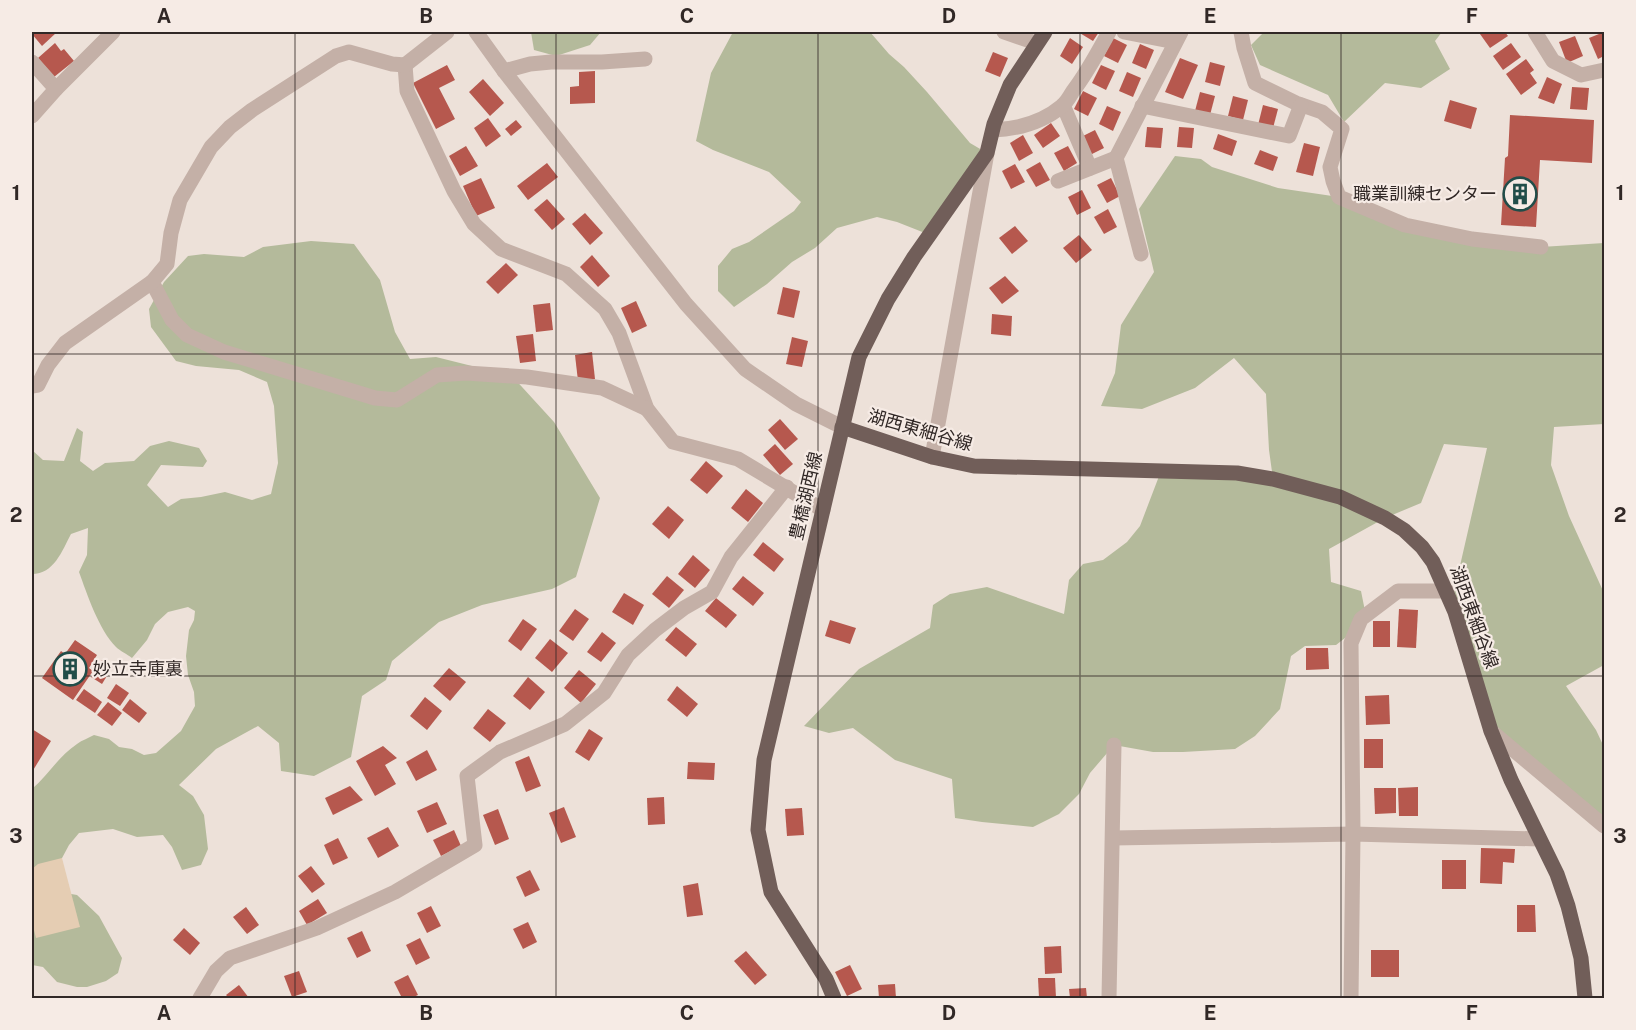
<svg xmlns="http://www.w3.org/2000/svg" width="1636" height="1030" font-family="'Public Sans','Noto Sans JP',sans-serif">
<rect width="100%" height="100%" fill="#ede1d9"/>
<g fill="#b4ba9b">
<polygon points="531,32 601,32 590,45 556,56 534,50"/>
<polygon points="733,32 870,32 889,54 904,67 927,92 970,143 987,153 930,235 897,222 877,217 837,228 815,248 792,262 767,284 734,307 718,291 718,266 732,249 749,242 794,211 801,202 769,172 713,150 696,141 711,73"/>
<polygon points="1264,32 1442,32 1435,41 1450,69 1421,88 1385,83 1344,122 1328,95 1260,65 1251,45"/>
<polygon points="1175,156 1201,159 1212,167 1278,188 1339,197 1375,213 1541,247 1604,243 1604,424 1554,427 1551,465 1569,516 1604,593 1604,665 1566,686 1596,730 1604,747 1604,820 1491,731 1451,605 1487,448 1444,444 1421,503 1385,518 1329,549 1331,582 1361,591 1367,621 1336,645 1305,646 1291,656 1280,709 1255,736 1235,749 1183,752 1153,752 1114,745 1090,773 1079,794 1059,814 1033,827 982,822 955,818 952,779 895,760 853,728 829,733 804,726 859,669 930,628 933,605 950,594 987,587 1064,614 1069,580 1083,564 1103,560 1127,542 1140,526 1161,471 1273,479 1269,450 1266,394 1234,358 1195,388 1142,409 1101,406 1115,373 1121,325 1154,272 1139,209"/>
<path d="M311,241L354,244L380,280L395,332L410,359L436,357L512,376L554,422L600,498L576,577L552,589L482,605L439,622L392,661L386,680L362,696L351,757L314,776L281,771L279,743L258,726L216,749L179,785L193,796L204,815L208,849L201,865L182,870L172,847L163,835L137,837L113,829L79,833L69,845L54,873V891L77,895L99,916L122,958L118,973L106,981L87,987H77L57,982L43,967L32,965V789C48,775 59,756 77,744C82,740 89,738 94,735L109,739L119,747L132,749L144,755L156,753L181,731L195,706L194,692L188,675L186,656L189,630L194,620L195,611L188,607L168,612L155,624L147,640L132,658C127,654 120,651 116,647C99,630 87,594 79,572L87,555L88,528L71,534C62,551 54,574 32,574V450L43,460L64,461L77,428L83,432L80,461L93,471L105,463L134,461L150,446L169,441L199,448L207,461L203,467L161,465L147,485L168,507L181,499L201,497L225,492L252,500L271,494L278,463L274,406L267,382L239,370L196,366L176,361L151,327L149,309L164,282L188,256L204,254L244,257L263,247Z"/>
</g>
<polygon fill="#e5cdb3" points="62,858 80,927 36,938 32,922 32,869 38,864"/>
<g fill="#b6584e">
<polygon points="32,32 57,32 42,46 32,34"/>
<polygon points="1078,32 1099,32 1093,41"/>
<polygon points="1484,32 1505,32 1508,36 1490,48 1480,34"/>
<polygon points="1604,32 1604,56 1598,59 1589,38"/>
<polygon points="1575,36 1583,56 1567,63 1559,42"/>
<polygon points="1070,38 1083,47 1072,64 1060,56"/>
<polygon points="1113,38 1127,45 1118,63 1104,56"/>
<polygon points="55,43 61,51 64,49 74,61 54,77 38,58"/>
<polygon points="1511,43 1521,57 1503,70 1493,56"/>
<polygon points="1140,44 1154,50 1146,69 1132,63"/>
<polygon points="993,52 1008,58 1000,77 985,71"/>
<polygon points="1180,58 1198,65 1183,99 1165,92"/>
<polygon points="1526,59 1534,70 1530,73 1537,83 1521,95 1506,74"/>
<polygon points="1210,62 1225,66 1220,86 1205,82"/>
<polygon points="447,65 455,80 439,88 455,119 436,129 413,83"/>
<polygon points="1101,65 1115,71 1106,90 1092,83"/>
<polygon points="595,71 595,103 570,104 570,87 579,86 579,72"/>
<polygon points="1127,72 1141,78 1133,97 1119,91"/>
<polygon points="1547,77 1562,84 1554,104 1538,98"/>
<polygon points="483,79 504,103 490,116 469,92"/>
<polygon points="1572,87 1589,88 1587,110 1570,109"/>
<polygon points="1083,91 1097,98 1088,116 1074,109"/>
<polygon points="1200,92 1215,96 1210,115 1195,111"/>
<polygon points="1233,96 1248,100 1243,120 1228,116"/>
<polygon points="1450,100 1477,108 1471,129 1444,121"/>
<polygon points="1263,105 1278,109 1273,128 1258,125"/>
<polygon points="1107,106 1121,112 1113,131 1099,124"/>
<polygon points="1510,115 1594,120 1592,163 1540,160 1536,227 1501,225 1505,158 1508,156"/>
<polygon points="488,118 501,136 486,147 474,128"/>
<polygon points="516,120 522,127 511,136 505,129"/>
<polygon points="1051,123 1060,136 1043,148 1034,135"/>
<polygon points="1147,127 1163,128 1161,148 1145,147"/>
<polygon points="1179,127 1194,128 1192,148 1177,147"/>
<polygon points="1095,130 1104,148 1090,155 1081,137"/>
<polygon points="1218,134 1237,141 1232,156 1213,149"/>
<polygon points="1023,135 1033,153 1019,161 1010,143"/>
<polygon points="1304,143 1320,147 1313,176 1296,172"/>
<polygon points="466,146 478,166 460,176 449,156"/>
<polygon points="1068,146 1077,163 1064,171 1054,153"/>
<polygon points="1260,150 1278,157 1273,171 1254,164"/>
<polygon points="1040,162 1050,180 1036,187 1026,170"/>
<polygon points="547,163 558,177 528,200 517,186"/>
<polygon points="1015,164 1025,182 1011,189 1002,171"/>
<polygon points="481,178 495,208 476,216 463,186"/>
<polygon points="1111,178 1120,196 1107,203 1097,185"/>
<polygon points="1082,190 1091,208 1077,215 1068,197"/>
<polygon points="547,199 565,219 552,230 534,210"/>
<polygon points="1108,209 1117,227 1104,234 1094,217"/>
<polygon points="585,213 603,233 590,245 572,224"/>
<polygon points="1015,226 1028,241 1012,254 999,238"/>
<polygon points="1079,235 1092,250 1076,263 1063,248"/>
<polygon points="592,255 610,276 598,287 580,267"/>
<polygon points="506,263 518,275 498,294 486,282"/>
<polygon points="1005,276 1019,291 1002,304 989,288"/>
<polygon points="783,287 800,291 794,318 777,314"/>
<polygon points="636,301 647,326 632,333 621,308"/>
<polygon points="550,303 553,330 536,332 533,305"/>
<polygon points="992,314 1012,316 1011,336 991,334"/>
<polygon points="533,334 536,361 520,363 516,336"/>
<polygon points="792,337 808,341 802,367 786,364"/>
<polygon points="592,352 595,379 578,381 575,355"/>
<polygon points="780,419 798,439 785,450 768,430"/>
<polygon points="775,444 793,464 780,475 763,455"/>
<polygon points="706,461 723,476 707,494 690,480"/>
<polygon points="746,489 763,503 748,522 731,508"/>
<polygon points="668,506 684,520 669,539 652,524"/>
<polygon points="763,542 784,559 774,572 753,555"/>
<polygon points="693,555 710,570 695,588 678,574"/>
<polygon points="667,576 684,590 669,608 652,594"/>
<polygon points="743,576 764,593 753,606 732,589"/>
<polygon points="624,593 644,605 633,625 612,612"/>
<polygon points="716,598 737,615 726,628 705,611"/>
<polygon points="575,609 589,619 573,641 559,631"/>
<polygon points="1399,609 1418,610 1416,648 1397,647"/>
<polygon points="523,619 537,629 521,651 508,641"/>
<polygon points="830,620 856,628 850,644 825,636"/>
<rect x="1373" y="621" width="17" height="26"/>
<polygon points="676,627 697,644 686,657 665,640"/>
<polygon points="602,632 616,643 601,662 587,652"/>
<polygon points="550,639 568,653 552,672 535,658"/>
<polygon points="75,640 97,655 89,668 93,671 73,700 42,678 61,651 65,654"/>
<polygon points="1306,648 1328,648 1329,669 1306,670"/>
<polygon points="102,660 113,666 102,684 91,677"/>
<polygon points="449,668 466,682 450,701 433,686"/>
<polygon points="579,670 596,684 581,703 564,688"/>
<polygon points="528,677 545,692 530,710 513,696"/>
<polygon points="116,684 129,693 120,706 107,698"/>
<polygon points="677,686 698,704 687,717 667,700"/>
<polygon points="84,689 102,702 95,713 76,700"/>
<polygon points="1389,695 1390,724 1366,725 1365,696"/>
<polygon points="425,697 442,711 427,730 410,716"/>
<polygon points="130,699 147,713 139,723 122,710"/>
<polygon points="108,702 122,713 112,726 97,715"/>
<polygon points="488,709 506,723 490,742 473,728"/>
<polygon points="32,729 51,741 32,772"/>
<polygon points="589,729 603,738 589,761 575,752"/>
<rect x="1364" y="739" width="19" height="29"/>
<polygon points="383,746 397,758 385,765 396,784 375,796 356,761"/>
<polygon points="427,750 437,770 416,781 406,762"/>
<polygon points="529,756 541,786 526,792 515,762"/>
<polygon points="688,762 715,763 714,780 687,779"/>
<polygon points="350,786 363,800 333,815 325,798"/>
<polygon points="1418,787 1418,816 1399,816 1398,788"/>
<polygon points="1374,788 1396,788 1396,813 1375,814"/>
<polygon points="664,797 665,824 648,825 647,798"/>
<polygon points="437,802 447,824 427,833 417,811"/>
<polygon points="564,807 576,837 561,843 549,813"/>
<polygon points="802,808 804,835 787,836 785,809"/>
<polygon points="498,809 509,839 495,845 483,815"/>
<polygon points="388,827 399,846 378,858 367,838"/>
<polygon points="454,830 461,846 441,856 433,840"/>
<polygon points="338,838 348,858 333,865 324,845"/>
<polygon points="1481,848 1515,849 1514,863 1503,862 1502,884 1480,883"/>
<rect x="1442" y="860" width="24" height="29"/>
<polygon points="311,866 325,884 312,893 298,876"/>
<polygon points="530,870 540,890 525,897 516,877"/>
<polygon points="698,883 703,915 687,917 683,886"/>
<polygon points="318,899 327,913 307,925 299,911"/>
<polygon points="1517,905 1535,905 1536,932 1517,932"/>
<polygon points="431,906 441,926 427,933 417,913"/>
<polygon points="246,907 259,925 247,934 233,917"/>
<polygon points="528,922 537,942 523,949 513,929"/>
<polygon points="184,928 200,943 190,955 173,940"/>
<polygon points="362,931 371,951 357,958 347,938"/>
<polygon points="420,938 430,958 416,965 406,945"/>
<polygon points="1061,946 1062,973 1045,974 1044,947"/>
<rect x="1371" y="950" width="28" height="27"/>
<polygon points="746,951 767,975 755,985 734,961"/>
<polygon points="850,965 862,989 847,996 835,972"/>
<polygon points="299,971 307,992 292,997 284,976"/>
<polygon points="408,975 418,995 411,998 402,998 394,982"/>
<polygon points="1038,978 1055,978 1056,998 1039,998"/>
<polygon points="895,984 896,998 879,998 878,985"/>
<polygon points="239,985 249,998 229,998 226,995"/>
<polygon points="1086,988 1087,998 1070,998 1069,989"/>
</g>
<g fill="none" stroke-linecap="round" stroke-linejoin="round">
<g stroke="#c4b0a7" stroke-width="15">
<polyline points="476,32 504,71 686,304 745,369 796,404 842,427"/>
<polyline points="1004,32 1036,43"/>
<polyline points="1124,32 1175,42"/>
<polyline points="1241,32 1244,48 1255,83 1296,103 1322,112 1342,129 1330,167 1333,181 1339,197 1405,225 1472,239 1541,247"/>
<polyline points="1535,32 1553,61 1581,75 1604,70"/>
<polyline points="32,62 56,89"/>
<polyline points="405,65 407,91 454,191 474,224 501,249 566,274 605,309 619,333 647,409 673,442 738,459 823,510"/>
<polyline points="504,71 530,64 551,62 602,62 645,59"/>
<polyline points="1063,105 1090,168"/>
<polyline points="1142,106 1289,136 1301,105"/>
<polyline points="32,116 56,89 113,32"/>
<path d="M993,130C1017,129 1043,122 1062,106C1067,102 1070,96 1073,91C1087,73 1098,52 1109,32"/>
<polyline points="1058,181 1116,158"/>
<polyline points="1141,254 1116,158 1181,32"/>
<polyline points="152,282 172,320 187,335 224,352 375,398 397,400 437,375 466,373 527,377 602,388 647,409"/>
<polyline points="32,386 38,385 48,365 65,343 152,282 167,264 171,233 180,200 211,147 230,127 252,110 336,56 349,52 392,64 405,65 447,32"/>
<polyline points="932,457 987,153"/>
<polyline points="1491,731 1604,826"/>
<polyline points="1113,838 1353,834 1539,839"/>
<polyline points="200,998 216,971 230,958 317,928 395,892 475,845 467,776 500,752 565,724 604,693 628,655 655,630 684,608 712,592 731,557 787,487"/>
<polyline points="1109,998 1114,745"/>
<polyline points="1351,998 1353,834 1351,643 1361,619 1398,591 1447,591"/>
</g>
<g stroke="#715e59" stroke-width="15">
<polyline points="842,427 932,457 974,466 1237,473 1273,479 1340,497 1385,518 1404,530 1422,547 1433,562 1455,612 1491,731 1511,780 1557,874 1568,906 1581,958 1585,998"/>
<polyline points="834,998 826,979 771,892 758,830 764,760 859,357 888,299 914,257 987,153 994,124 1010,85 1045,32"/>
</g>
</g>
<path fill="none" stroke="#312826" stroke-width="1.5" stroke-opacity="0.55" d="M295,32V998M556,32V998M818,32V998M1080,32V998M1341,32V998M32,354H1604M32,676H1604"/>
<defs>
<symbol id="building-ring" viewBox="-11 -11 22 22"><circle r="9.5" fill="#f6ebe5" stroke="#214d49" stroke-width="1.5"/><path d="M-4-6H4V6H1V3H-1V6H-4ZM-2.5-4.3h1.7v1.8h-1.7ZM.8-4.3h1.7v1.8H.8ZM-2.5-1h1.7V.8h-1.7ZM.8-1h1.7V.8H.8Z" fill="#214d49"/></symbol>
</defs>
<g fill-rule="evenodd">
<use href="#building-ring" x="1501" y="175" width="38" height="38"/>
<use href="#building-ring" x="51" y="650" width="38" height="38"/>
</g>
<g text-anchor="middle" stroke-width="4.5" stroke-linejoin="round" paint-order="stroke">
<g font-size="18" fill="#312826" stroke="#f6ebe5" text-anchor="end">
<text x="1497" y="200">職業訓練センター</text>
<text x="93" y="675" text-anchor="start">妙立寺庫裏</text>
</g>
<g font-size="18" fill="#312826" stroke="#f6ebe5">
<text transform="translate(920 430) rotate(16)" y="6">湖西東細谷線</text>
<text transform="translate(806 496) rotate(-77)" y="6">豊橋湖西線</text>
<text transform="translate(1474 617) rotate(70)" y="6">湖西東細谷線</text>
</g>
</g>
<rect width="1636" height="1030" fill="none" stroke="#f6ebe5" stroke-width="66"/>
<rect x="33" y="33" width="1570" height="964" fill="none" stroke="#312826" stroke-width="2"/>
<g font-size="20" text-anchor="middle" font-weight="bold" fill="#312826">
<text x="164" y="23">A</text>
<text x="426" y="23">B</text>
<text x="687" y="23">C</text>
<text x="949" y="23">D</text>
<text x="1210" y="23">E</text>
<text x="1472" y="23">F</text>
<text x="16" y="200">1</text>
<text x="1620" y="200">1</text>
<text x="16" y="522">2</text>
<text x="1620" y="522">2</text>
<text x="16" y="843">3</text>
<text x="1620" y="843">3</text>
<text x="164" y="1020">A</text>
<text x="426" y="1020">B</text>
<text x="687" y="1020">C</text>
<text x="949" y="1020">D</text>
<text x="1210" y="1020">E</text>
<text x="1472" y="1020">F</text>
</g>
</svg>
